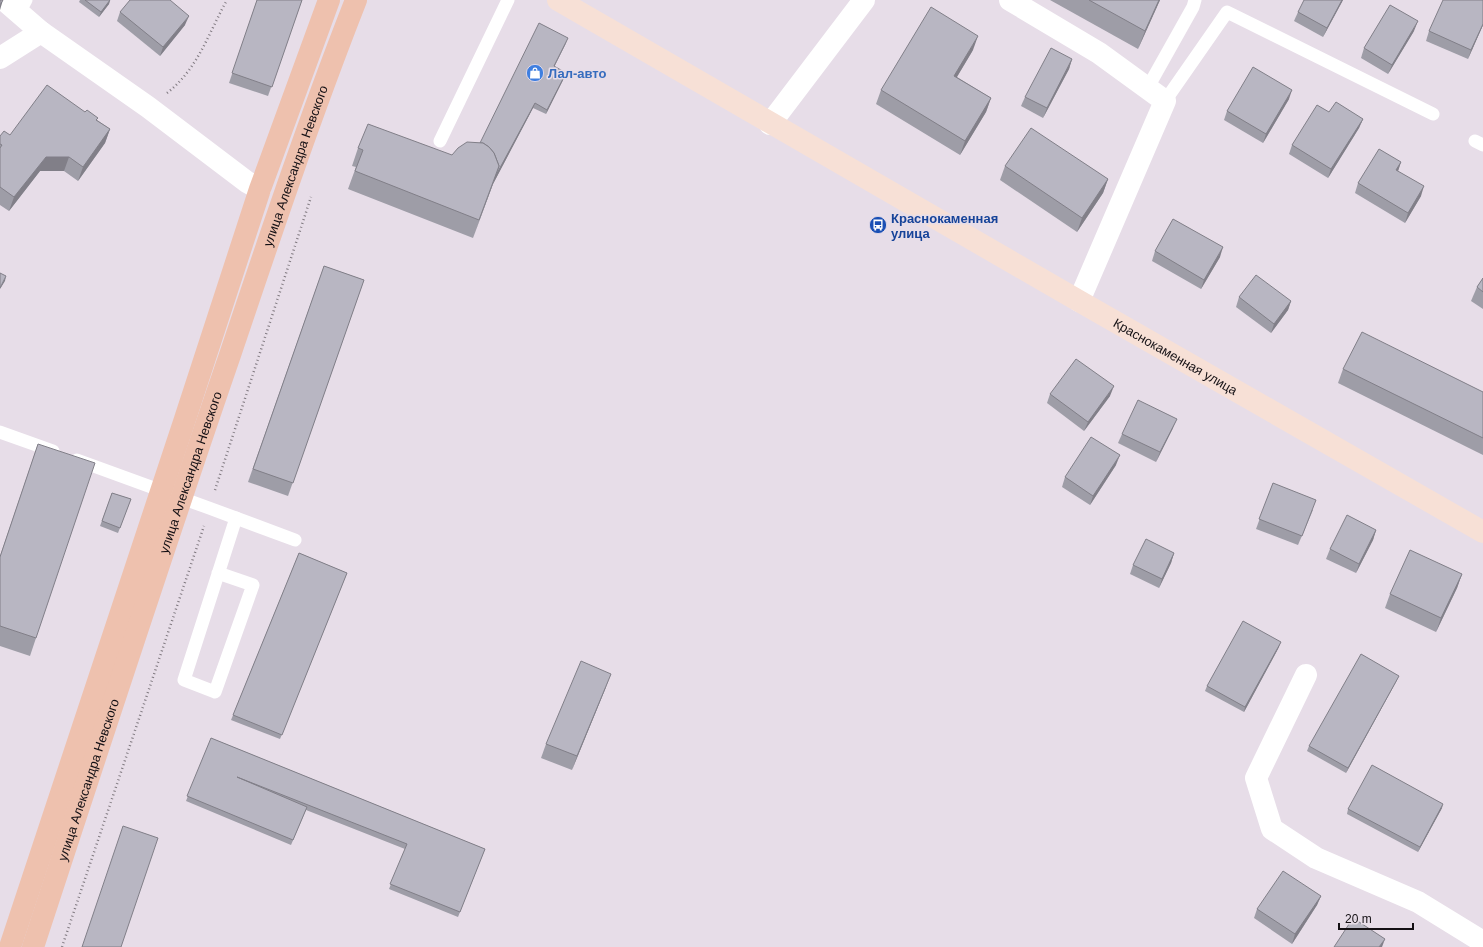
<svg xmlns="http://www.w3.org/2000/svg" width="1483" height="947" font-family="Helvetica,sans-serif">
<rect width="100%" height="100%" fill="#e7dde8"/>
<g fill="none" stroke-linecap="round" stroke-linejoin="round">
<g stroke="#817a81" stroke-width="2.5" stroke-dasharray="1 3" stroke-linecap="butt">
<path d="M167,93C198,69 209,32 227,0"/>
<polyline points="215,490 311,197"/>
<polyline points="62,947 204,526"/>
</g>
<g stroke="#fff" stroke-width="13">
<polyline points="19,13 26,0"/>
<polyline points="1147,89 1193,7 1195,0"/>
<polyline points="1165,101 1227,12 1433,114"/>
<polyline points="440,141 508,0"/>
<polyline points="1475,141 1483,145"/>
<polyline points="0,432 53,451"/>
<polyline points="77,460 209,508 295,540"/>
<polyline points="218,573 253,585 215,692 184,680 236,518"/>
</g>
<g stroke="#fff" stroke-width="22">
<polyline points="4,0 41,32 148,107 247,182 260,189"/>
<polyline points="1010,0 1099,53 1165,101 1079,301"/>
<polyline points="0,58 41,32"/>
<polyline points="770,124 864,0"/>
<polyline points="1306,675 1256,778 1272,829 1316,858 1418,902 1483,942"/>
</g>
<path stroke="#f7e0d6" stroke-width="22" id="s1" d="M558,0L1079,301L1483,532"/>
<g stroke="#eec1ae" stroke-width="22">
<polyline points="10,947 185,419 260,189 329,0"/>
<path id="s2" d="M33,947C98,749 162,552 230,355C270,236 310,117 356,0"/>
</g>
</g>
<g fill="#9e9da7">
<polygon points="80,0 110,0 109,4 99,17 79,2"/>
<polygon points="257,0 302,0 268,96 229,83"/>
<polygon points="1050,0 1160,0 1138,49"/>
<polygon points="1343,0 1323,37 1294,21 1298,12"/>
<polygon points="1483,0 1483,25 1468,59 1426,41 1429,31"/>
<polygon points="120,12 185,25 160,56 117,21"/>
<polygon points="1414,31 1388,74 1361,58 1364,48"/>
<polygon points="566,43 554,67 566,73 564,78 546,114 533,108 493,184 473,238 348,189 356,167 352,166 358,148 452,155 480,143"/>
<polygon points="973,50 957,77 991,98 986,112 960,155 876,104 881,90"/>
<polygon points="1072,59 1069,69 1043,118 1021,106 1025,97"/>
<polygon points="1289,99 1263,143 1224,120 1227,111"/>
<polygon points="1329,112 1363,119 1359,128 1328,178 1289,154 1292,145"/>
<polygon points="97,120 110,129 105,143 78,181 64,171 40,171 9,211 0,205 0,136 10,135"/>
<polygon points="1401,162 1398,171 1421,196 1405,223 1355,193 1358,183"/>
<polygon points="1005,166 1108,179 1103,193 1077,232 1000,180"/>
<polygon points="1155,251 1220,257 1201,289 1152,261"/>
<polygon points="324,266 364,280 288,496 248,482"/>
<polygon points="1483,278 1483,309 1471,301 1477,287"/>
<polygon points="1239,297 1291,301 1288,310 1271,333 1236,307"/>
<polygon points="1343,369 1483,392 1483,455 1338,383"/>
<polygon points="1050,394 1110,396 1084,431 1047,403"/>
<polygon points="1173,428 1156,462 1118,443 1122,434"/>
<polygon points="38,444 36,638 30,656 0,646 0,556"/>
<polygon points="1116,465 1090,505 1062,487 1065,477"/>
<polygon points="1273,483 1313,510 1298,545 1256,529"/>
<polygon points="112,493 131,499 118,533 100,526"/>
<polygon points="1376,530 1373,540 1356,573 1326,559 1330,549"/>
<polygon points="299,553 347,573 280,739 231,720"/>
<polygon points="1174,553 1171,563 1159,588 1130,574 1133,565"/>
<polygon points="1462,574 1457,588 1436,632 1385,608 1390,594"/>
<polygon points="1279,647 1244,712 1205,691 1207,686"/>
<polygon points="1397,680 1346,773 1307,751 1309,746"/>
<polygon points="606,687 572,770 541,758 546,744"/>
<polygon points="211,738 485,849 458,917 389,889 405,849 306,810 291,845 186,801"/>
<polygon points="1442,808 1418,852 1347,814 1348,809"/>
<polygon points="1321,896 1317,905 1292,944 1254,918 1257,909"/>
</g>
<g fill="#817f88">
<polygon points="3,0 0,10 0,5"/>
<polygon points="110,0 109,4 99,17 101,12"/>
<polygon points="1159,0 1160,0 1138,49 1145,31"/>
<polygon points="1342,0 1343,0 1323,37 1327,28"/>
<polygon points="189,16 185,25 160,56 163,47"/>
<polygon points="1418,21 1414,31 1388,74 1392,65"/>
<polygon points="1483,24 1483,25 1468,59 1471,50"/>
<polygon points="978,36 973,50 949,90 954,76"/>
<polygon points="568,38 566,43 552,71 554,66"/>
<polygon points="1072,59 1069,69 1043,118 1047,108"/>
<polygon points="566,73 564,78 546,114 547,110"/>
<polygon points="1292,90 1289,99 1263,143 1266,134"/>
<polygon points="991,98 986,112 960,155 965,141"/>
<polygon points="535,103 533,108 493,184 473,238 499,166"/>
<polygon points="1363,119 1359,128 1328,178 1331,169"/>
<polygon points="110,129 105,143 78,181 83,167"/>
<polygon points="46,157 69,157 64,171 40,171 9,211 14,197"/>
<polygon points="1401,162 1398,171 1396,170"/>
<polygon points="1108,179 1103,193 1077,232 1082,218"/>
<polygon points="1424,186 1421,196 1405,223 1408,213"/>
<polygon points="1223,247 1220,257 1201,289 1204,280"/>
<polygon points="6,276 5,281 0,289 0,288"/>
<polygon points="1291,301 1288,310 1271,333 1274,324"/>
<polygon points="1114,386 1110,396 1084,431 1088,422"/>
<polygon points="1177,419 1173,428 1156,462 1160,452"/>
<polygon points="1120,455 1116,465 1090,505 1093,496"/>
<polygon points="1376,530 1373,540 1356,573 1359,564"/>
<polygon points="1174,553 1171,563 1159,588 1162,579"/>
<polygon points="1462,574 1457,588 1436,632 1441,618"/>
<polygon points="1281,642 1279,647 1244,712 1245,707"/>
<polygon points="611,674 606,687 572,770 577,756"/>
<polygon points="1399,676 1397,680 1346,773 1348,768"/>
<polygon points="1443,804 1442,808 1418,852 1420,847"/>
<polygon points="1321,896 1317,905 1292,944 1295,934"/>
<polygon points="1385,939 1382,947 1379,947"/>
</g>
<g fill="#b8b6c2" stroke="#817f88">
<polygon points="0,0 3,0 0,5"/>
<polygon points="85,0 110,0 101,12"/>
<polygon points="130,0 170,0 189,16 163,47 120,12"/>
<polygon points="257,0 302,0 272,87 232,73"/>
<polygon points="1089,0 1159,0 1145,31"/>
<polygon points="1304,0 1342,0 1327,28 1298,12"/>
<polygon points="1443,0 1483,0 1483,24 1471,50 1429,31"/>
<polygon points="1390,5 1418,21 1392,65 1364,48"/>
<polygon points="931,7 978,36 954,76 991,98 965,141 881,90"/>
<polygon points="539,23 568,38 554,66 566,73 547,110 535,103 494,179 499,166 494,153 489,147 483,143 480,143"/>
<polygon points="1051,48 1072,59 1047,108 1025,97"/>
<polygon points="1253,67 1292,90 1266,134 1227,111"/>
<polygon points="47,85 85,112 87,110 98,118 96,120 110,129 83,167 69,157 46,157 14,197 0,187 0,148 2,145 0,144 0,136 4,131 10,135"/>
<polygon points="1336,102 1363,119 1331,169 1292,145 1317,105 1329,112"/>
<polygon points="368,124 452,155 458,148 467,142 483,143 489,147 494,153 499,166 479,220 355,171 363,150 358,148"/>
<polygon points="1031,128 1108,179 1082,218 1005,166"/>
<polygon points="1379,149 1401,162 1396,170 1424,186 1408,213 1358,183"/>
<polygon points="1173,219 1223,247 1204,280 1155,251"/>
<polygon points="324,266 364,280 293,483 253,469"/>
<polygon points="0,273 6,276 0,288"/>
<polygon points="1256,275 1291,301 1274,324 1239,297"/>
<polygon points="1483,278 1483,292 1477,287"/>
<polygon points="1362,332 1483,392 1483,438 1343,369"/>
<polygon points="1076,359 1114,386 1088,422 1050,394"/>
<polygon points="1138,400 1177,419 1160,452 1122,434"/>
<polygon points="1091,437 1120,455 1093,496 1065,477"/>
<polygon points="38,444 95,463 36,638 0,626 0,557"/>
<polygon points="1273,483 1316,500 1302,536 1259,519"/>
<polygon points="112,493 131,499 120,528 102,521"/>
<polygon points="1347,515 1376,530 1359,564 1330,549"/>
<polygon points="1146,539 1174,553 1162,579 1133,565"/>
<polygon points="1410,550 1462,574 1441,618 1390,594"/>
<polygon points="299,553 347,573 282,735 233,715"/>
<polygon points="1243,621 1281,642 1245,707 1207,686"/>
<polygon points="1361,654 1399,676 1348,768 1309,746"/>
<polygon points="581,661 611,674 577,756 546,744"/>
<polygon points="211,738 485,849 460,912 390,884 407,844 237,777 307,807 293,840 187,796"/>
<polygon points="1372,765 1443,804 1420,847 1348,809"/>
<polygon points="123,826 158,838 121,947 82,947"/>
<polygon points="1283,871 1321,896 1295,934 1257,909"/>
<polygon points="1353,918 1385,939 1379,947 1334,947"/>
</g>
<defs>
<symbol id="shop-disc" viewBox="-11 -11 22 22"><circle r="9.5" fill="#3f7fe0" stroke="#e7dde8"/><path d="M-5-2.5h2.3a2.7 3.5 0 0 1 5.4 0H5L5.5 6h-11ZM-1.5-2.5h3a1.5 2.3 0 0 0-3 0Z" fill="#fff"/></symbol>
<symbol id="bus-disc" viewBox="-11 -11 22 22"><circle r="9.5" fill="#1a4fb4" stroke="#e7dde8"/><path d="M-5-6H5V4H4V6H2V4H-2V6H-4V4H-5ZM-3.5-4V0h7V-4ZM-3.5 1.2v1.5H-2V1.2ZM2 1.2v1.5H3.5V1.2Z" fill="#fff"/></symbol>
</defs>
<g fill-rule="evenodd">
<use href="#shop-disc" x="525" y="63" width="20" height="20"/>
<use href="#bus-disc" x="868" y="215" width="20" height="20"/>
</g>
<g text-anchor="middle" stroke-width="3" stroke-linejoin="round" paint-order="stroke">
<g font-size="13" font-weight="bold" fill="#366cbe" stroke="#e7dde8" text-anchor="start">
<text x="548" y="78">Лал-авто</text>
</g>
<g font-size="13" fill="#141014" stroke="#e7dde8">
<text dy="5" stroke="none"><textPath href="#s2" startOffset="824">улица Александра Невского</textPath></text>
<text dy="5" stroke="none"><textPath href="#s1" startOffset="713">Краснокаменная улица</textPath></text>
<text dy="5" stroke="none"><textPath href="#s2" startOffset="500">улица Александра Невского</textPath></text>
<text dy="5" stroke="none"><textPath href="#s2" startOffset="176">улица Александра Невского</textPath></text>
</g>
<g font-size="13" font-weight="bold" fill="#164399" stroke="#e7dde8" text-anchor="start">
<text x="891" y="223">Краснокаменная<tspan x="891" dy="15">улица</tspan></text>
</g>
</g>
<path d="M1339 923v6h74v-6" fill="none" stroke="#141014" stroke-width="2"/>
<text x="1345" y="923" font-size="12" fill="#141014" stroke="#e7dde8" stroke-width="3" paint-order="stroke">20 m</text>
</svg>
